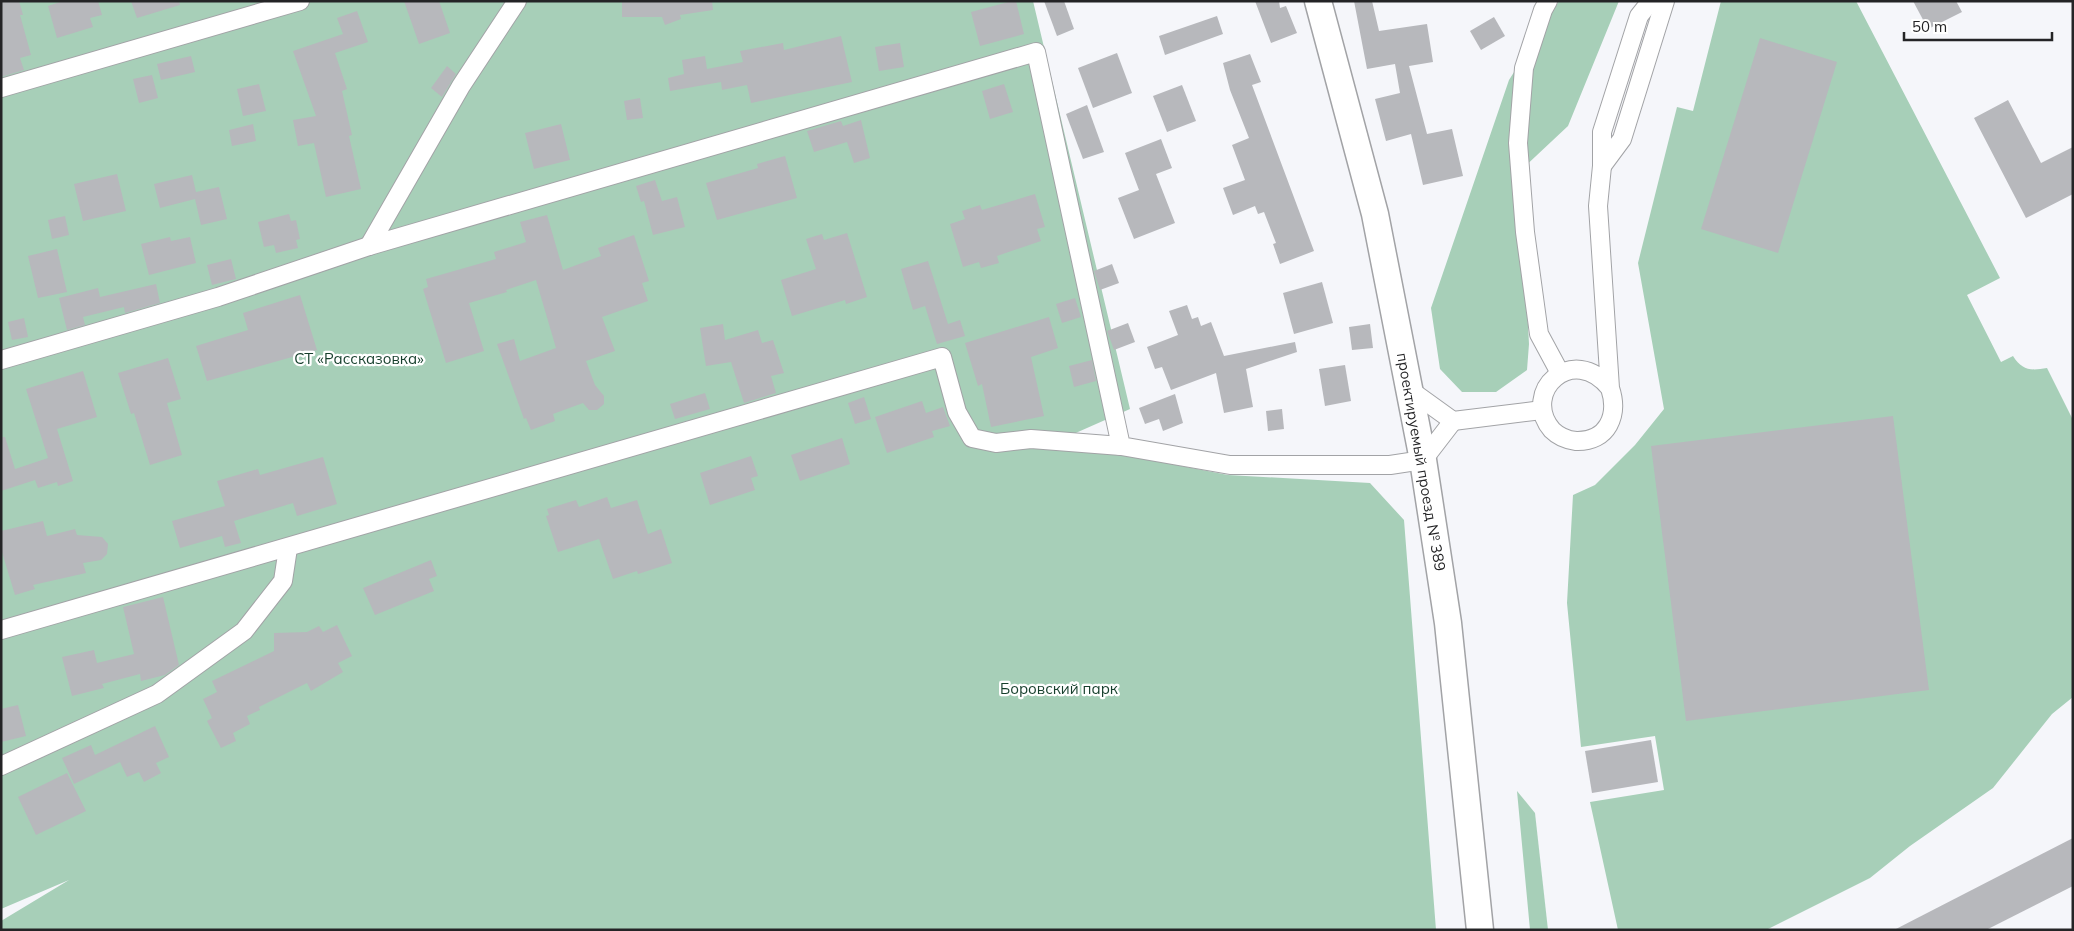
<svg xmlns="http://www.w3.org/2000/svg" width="2074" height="931" font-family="Mulish,sans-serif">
<rect width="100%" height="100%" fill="#f5f6fa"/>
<g fill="#a7cfb8">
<polygon points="1,1 1033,1 1130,409 1044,447 1084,447 1228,475 1370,483 1404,520 1436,930 1,930 1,921 69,880 1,909"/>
<polygon points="1559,1 1619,1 1568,126 1520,171 1529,344 1527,370 1496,392 1462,392 1440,369 1431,308 1509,80"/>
<path d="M1721,1H1856L2000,278L1967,295L2001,362L2013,356C2022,370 2030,371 2047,368L2073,420V697L2052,714L1993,788L1910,846L1870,878L1766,930H1618L1590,802L1664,790L1655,736L1581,747L1567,603L1573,495L1595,485L1635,445L1664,409L1638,263L1677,107L1693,111Z"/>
<polygon points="1517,791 1535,813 1548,930 1530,930"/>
</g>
<g fill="#b7b8bc">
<polygon points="1,1 19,1 23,15 20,15 31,55 20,58 24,70 1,77"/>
<polygon points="63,1 98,1 102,15 90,18 93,27 57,38 48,6"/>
<polygon points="131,1 179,1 180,5 137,18"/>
<polygon points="404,1 439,1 450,33 419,44"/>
<polygon points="622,1 712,1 713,10 680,15 681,19 665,25 662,17 622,17"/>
<polygon points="1012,1 1016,1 1024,34 980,46 971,12"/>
<polygon points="1044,1 1064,1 1074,29 1057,36"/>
<polygon points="1255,1 1279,1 1280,8 1286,6 1297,33 1271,43"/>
<polygon points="1354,1 1372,1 1379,31 1427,24 1433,62 1409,66 1427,134 1452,129 1463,176 1423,185 1411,134 1386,141 1375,99 1400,93 1395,64 1367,69"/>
<polygon points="1913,1 1956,1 1962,12 1928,29"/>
<polygon points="357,11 368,42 335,53 347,89 342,91 352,135 349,136 361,189 326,197 314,143 298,146 293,120 316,116 293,51 343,34 337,18"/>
<polygon points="1217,16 1223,34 1165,55 1159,36"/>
<polygon points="1494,17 1505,36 1481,50 1470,31"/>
<polygon points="841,36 852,82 751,103 747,85 722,90 721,82 670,91 668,78 684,74 682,60 705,56 707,69 743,62 740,51 783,43 784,50"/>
<polygon points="1760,38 1837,62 1778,253 1701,229"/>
<polygon points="900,43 904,67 879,71 875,47"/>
<polygon points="1117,53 1132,93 1093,108 1078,68"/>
<polygon points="1250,54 1261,82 1252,85 1314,251 1280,264 1273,244 1276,243 1264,212 1258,214 1255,206 1233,215 1223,188 1245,180 1232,145 1249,138 1230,90 1223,63"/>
<polygon points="191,56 195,72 161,80 157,64"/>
<polygon points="447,66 456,74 442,97 431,88"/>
<polygon points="152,75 158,98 139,103 133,79"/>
<polygon points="259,84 266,111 243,116 237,89"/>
<polygon points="1004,84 1013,112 990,119 982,91"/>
<polygon points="1182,85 1196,121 1167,132 1153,96"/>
<polygon points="640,98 643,118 627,120 624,101"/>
<polygon points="2008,100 2041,163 2073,147 2073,194 2026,218 1974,118"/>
<polygon points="1087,105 1104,152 1083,159 1066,114"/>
<polygon points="861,120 870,158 854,163 847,142 814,152 807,131 841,121 843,126"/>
<polygon points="253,124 256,141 232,146 229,130"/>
<polygon points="561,124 570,160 534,169 525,133"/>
<polygon points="1161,139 1172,168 1156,174 1175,223 1134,239 1118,198 1139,190 1125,153"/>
<polygon points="785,156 797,198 717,220 706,183 758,168 757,164"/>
<polygon points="117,174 126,211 83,221 74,184"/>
<polygon points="192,175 196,192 219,187 227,219 201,225 195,199 160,208 154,184"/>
<polygon points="655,180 662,201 677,197 685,227 653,235 644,201 641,202 636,186"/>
<polygon points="1035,194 1045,227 1037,229 1041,241 997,256 999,263 981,268 979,262 963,267 950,224 965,219 962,211 980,205 982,210"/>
<polygon points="289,214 291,221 296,220 300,239 296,240 298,248 276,253 274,245 264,247 258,222"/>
<polygon points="547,215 563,270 601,256 598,248 634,235 649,281 642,283 648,301 602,317 615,351 586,361 595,385 604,396 604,404 597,410 589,410 583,403 553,414 555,421 531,430 526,418 524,419 497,344 514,339 520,361 556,348 536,280 506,290 507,292 469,303 484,351 446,363 423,289 428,287 426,279 496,259 494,252 526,242 520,222"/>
<polygon points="65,216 69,235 52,239 48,220"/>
<polygon points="847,233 867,297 846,304 845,300 792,316 781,280 816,269 806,239 822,234 824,240"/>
<polygon points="170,237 171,241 190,237 196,263 149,275 141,244"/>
<polygon points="57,249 67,292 38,298 28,256"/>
<polygon points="231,259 236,279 212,285 207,265"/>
<polygon points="928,261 948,324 960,320 965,336 937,344 925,306 913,310 901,269"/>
<polygon points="1112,264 1119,283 1100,290 1094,271"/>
<polygon points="1322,282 1333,323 1294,334 1283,293"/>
<polygon points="156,284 160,303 125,313 124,307 83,317 85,325 67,330 59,298 98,288 100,297"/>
<polygon points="300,295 317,350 207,381 196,346 248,330 243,313"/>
<polygon points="1075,298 1081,317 1062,323 1056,304"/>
<polygon points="1187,305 1192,319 1198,317 1201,326 1211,322 1224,356 1295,342 1297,352 1246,369 1253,407 1224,413 1216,373 1171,390 1162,367 1155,369 1147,347 1178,335 1169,311"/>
<polygon points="1049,317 1058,348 1031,357 1044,416 991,427 982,384 978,386 965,343"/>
<polygon points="24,318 28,337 12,340 8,322"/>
<polygon points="1128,323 1135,342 1114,350 1107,331"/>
<polygon points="723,324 725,340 758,330 762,343 773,340 784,373 771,376 776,393 744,403 731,362 706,366 700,328"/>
<polygon points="1370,324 1373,348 1352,350 1349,327"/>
<polygon points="168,358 181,399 167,403 182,455 150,465 134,413 131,414 118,373"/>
<polygon points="1092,360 1096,381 1074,387 1069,366"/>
<polygon points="1345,365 1351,401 1325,406 1319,369"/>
<polygon points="83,371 97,417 57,429 73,481 58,486 57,482 38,488 35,480 1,491 1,437 5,437 15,469 48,458 26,389"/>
<polygon points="705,393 710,409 675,419 670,404"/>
<polygon points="1175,394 1183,423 1163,431 1159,419 1145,424 1139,408"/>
<polygon points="864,397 871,419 855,424 848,403"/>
<polygon points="922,401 926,413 943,407 950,426 932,431 934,437 887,453 875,417"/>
<polygon points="1282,409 1284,429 1268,431 1266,411"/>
<polygon points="1893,416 1929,690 1686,721 1651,446"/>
<polygon points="842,438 850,464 800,481 791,455"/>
<polygon points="751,456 758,476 751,478 755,490 710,505 700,473"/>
<polygon points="323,457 337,504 297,516 293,503 234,521 241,543 225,547 222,536 180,548 172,521 225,506 217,481 258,469 260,475"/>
<polygon points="607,497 611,508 637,500 648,534 661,529 672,563 638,574 637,571 613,579 599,539 558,552 546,516 549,515 547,509 576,500 579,507"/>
<polygon points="43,521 47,536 75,529 77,535 102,537 108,544 107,554 101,560 83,563 86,573 33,585 35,589 15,595 1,549 1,531"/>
<polygon points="431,560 437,576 429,579 434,591 375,615 363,588"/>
<polygon points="163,597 179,665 165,675 141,681 140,674 102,684 104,688 72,696 62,657 94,650 97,663 134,654 123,607"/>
<polygon points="337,625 352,656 338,663 343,672 311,691 307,683 259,707 260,710 247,716 250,724 233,733 236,741 221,748 207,721 212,718 203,699 217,692 212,681 274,651 274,633 307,632 319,626 323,632"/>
<polygon points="18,705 26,736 1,742 1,709"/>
<polygon points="155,726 169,757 156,763 161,773 144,782 139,772 127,777 120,762 74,784 62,758 91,745 95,755"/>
<polygon points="1651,740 1658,782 1592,793 1585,751"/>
<polygon points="67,773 86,811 36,835 18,797"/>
<polygon points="2073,838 2073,886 1986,930 1894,930"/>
</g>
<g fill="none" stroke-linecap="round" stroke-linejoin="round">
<defs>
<g id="street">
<polyline points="517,1 461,86 369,246 1036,52 1121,446 1230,465 1390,465 1423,460 1453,421"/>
<polyline points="1548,1 1543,10 1524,68 1518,143 1525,232 1539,334 1560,373"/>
<polyline points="1,88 300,1"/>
<polyline points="1602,166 1622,139 1665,1"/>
<polyline points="1,360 218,297 369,246"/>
<path d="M1610,388C1573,342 1520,392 1552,430C1558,436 1567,440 1576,441C1608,442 1619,415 1610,388L1598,206L1602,166V132L1639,16L1651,1"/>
<polyline points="1410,390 1453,421 1542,410"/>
<polyline points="1,630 942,357 957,412 972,438 996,443 1031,439 1121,446"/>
<polyline points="1,766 157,694 244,631 283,581 288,548"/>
</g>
<polyline id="secondary" points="1318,1 1375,214 1423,460 1448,623 1480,930"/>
</defs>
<use href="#street" stroke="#a2a3a6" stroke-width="20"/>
<use href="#secondary" stroke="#a2a3a6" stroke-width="29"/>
<use href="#street" stroke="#fff" stroke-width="18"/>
<use href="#secondary" stroke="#fff" stroke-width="26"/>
</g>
<g text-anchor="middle" stroke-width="4.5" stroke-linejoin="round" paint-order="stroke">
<g font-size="15" fill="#153e2b" stroke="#fff">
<text x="359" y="364">СТ «Рассказовка»</text>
<text x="1059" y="694">Боровский парк</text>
</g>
<g font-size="15" fill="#242426" stroke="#fff">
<text transform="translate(1421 462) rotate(80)" y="5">проектируемый проезд № 389</text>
</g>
</g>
<rect width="2074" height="931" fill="none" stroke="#242426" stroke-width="5"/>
<path d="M1904 32v8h148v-8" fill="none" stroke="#242426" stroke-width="2.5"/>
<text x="1912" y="32" font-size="15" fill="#242426" stroke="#ffffff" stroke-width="4" paint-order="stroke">50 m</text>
</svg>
